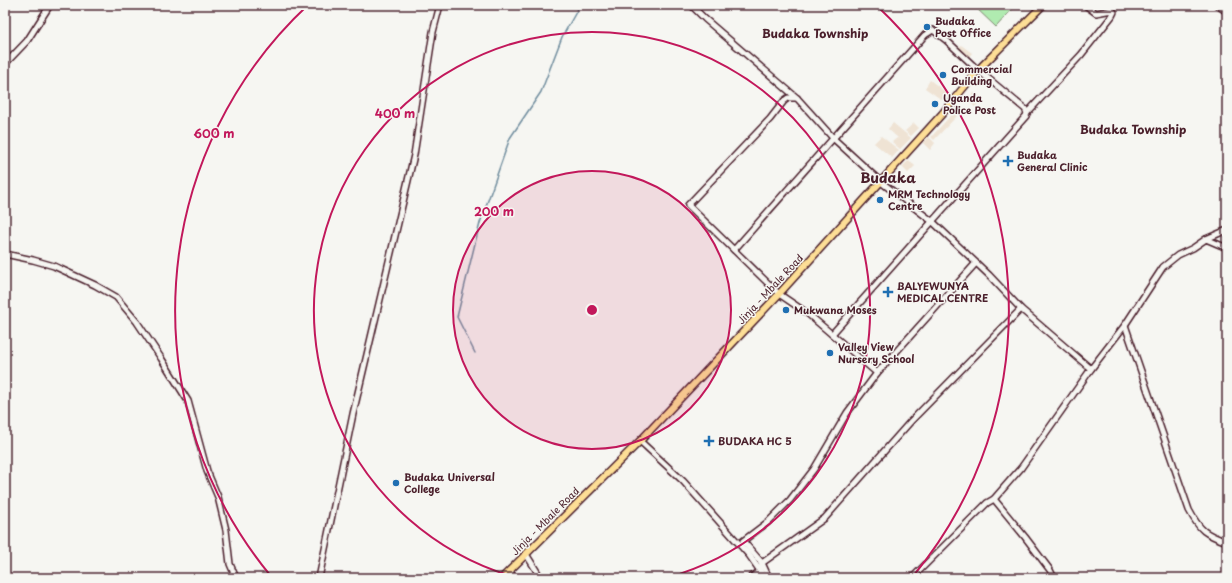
<svg xmlns="http://www.w3.org/2000/svg" width="1232" height="583" font-family="'Playpen Sans',sans-serif">
<rect width="100%" height="100%" fill="#f6f6f2"/>
<filter id="ink" filterUnits="userSpaceOnUse"><feTurbulence type="fractalNoise" baseFrequency=".025" numOctaves="2"/><feDisplacementMap in="SourceGraphic" scale="8" xChannelSelector="R" yChannelSelector="G"/><feConvolveMatrix kernelMatrix="1 2 1 2 8 2 1 2 1" color-interpolation-filters="sRGB"/></filter>
<g filter="url(#ink)">
<g fill="#efe3d4">
<polygon points="961,45 972,53 968,58 957,50"/>
<polygon points="930,80 948,94 942,100 925,88"/>
<polygon points="974,93 982,98 975,107 968,101"/>
<polygon points="953,113 957,116 934,140 931,137"/>
<polygon points="893,123 911,138 900,149 892,142 897,138 899,139 888,129"/>
<polygon points="914,123 919,128 911,136 905,131"/>
<polygon points="881,136 899,150 892,158 874,143"/>
<polygon points="929,137 935,143 930,150 923,143"/>
<polygon points="909,160 915,166 908,173 902,167"/>
</g>
<polygon fill="#b0ebb0" stroke="#7d856e" points="973,5 1016,5 996,27"/>
<g fill="none" stroke-linecap="round" stroke-linejoin="round">
<polyline stroke="#708d9e" stroke-width="1.5" points="475,353 457,317 480,223 510,138 541,92 562,37 580,5"/>
<defs>
<g id="minor">
<polyline points="695,5 694,8 705,19 797,98 834,139 881,182 933,222 989,275 1021,309 1091,369"/>
<polyline points="1217,5 1227,12"/>
<polyline points="5,64 27,41 50,5"/>
<polyline points="797,98 788,98 784,101 770,119 688,205 779,294 807,313 877,373 976,263"/>
<polyline points="1027,113 1081,55 1112,16 1114,12 1112,10 1096,13 1085,5"/>
<polyline points="1206,239 1227,230"/>
<polyline points="734,250 925,35 933,30 946,40 978,70 1025,109 1027,113 1026,116 832,334"/>
<polyline points="5,254 33,260 54,266 95,285 116,297 137,322 161,358 188,401 207,471 218,497 226,530 230,564 236,578"/>
<path d="M1125,325L1189,510C1200,531 1205,534 1227,542"/>
<polyline points="640,441 683,481 749,555 765,578"/>
<polyline points="994,499 1025,537 1050,570 1054,578"/>
<polyline points="526,554 541,578"/>
<polyline points="319,578 353,414 414,155 433,32 440,5"/>
<polyline points="511,578 511,569"/>
<polyline points="750,578 760,571 762,563 825,518 911,421 1021,309"/>
<polyline points="769,578 762,563 743,541 768,522 790,500 814,469 847,413 877,373"/>
<polyline points="912,578 987,503 994,499 1021,468 1091,369 1125,325 1163,267 1178,255 1193,248 1206,239 1227,248"/>
</g>
<polyline id="major" points="502,578 640,441 779,294 942,114 978,70 1043,5"/>
</defs>
<use href="#minor" stroke="#4a1f2b" stroke-width="8"/>
<use href="#major" stroke="#4a1f2b" stroke-width="9"/>
<use href="#minor" stroke="#f6f6f2" stroke-width="5"/>
<use href="#major" stroke="#fdde96" stroke-width="6"/>
</g>
</g>
<circle cx="592" cy="310" r="139" fill="#c2185b" fill-opacity=".12"/>
<g fill="none" stroke="#c2185b" stroke-width="2">
<circle cx="592" cy="310" r="139"/>
<path d="M518 578A278 278 0 1 1 666 578"/>
<path d="M270 575A417 417 0 0 1 308 5M876 5A417 417 0 0 1 914 575"/>
</g>
<g fill="#1f6fb2" stroke="#f6f6f2" stroke-width="1.5">
<circle cx="927" cy="27" r="4"/>
<circle cx="943" cy="75" r="4"/>
<circle cx="935" cy="104" r="4"/>
<path d="M1006 155h4v4h4v4h-4v4h-4v-4h-4v-4h4z"/>
<circle cx="880" cy="200" r="4"/>
<path d="M886 286h4v4h4v4h-4v4h-4v-4h-4v-4h4z"/>
<circle cx="786" cy="310" r="4"/>
<circle cx="830" cy="353" r="4"/>
<path d="M707 435h4v4h4v4h-4v4h-4v-4h-4v-4h4z"/>
<circle cx="396" cy="483" r="4"/>
</g>
<g text-anchor="middle" stroke-width="3" stroke-linejoin="round" paint-order="stroke">
<g font-size="10" font-weight="bold" fill="#4a1f2b" stroke="#f6f6f2" text-anchor="start">
<text x="935" y="25">Budaka<tspan x="935" dy="12">Post Office</tspan></text>
<text x="951" y="73">Commercial<tspan x="951" dy="12">Building</tspan></text>
<text x="943" y="102">Uganda<tspan x="943" dy="12">Police Post</tspan></text>
<text x="1017" y="159">Budaka<tspan x="1017" dy="12">General Clinic</tspan></text>
<text x="888" y="198">MRM Technology<tspan x="888" dy="12">Centre</tspan></text>
<text x="897" y="290">BALYEWUNYA<tspan x="897" dy="12">MEDICAL CENTRE</tspan></text>
<text x="794" y="314">Mukwana Moses</text>
<text x="838" y="351">Valley View<tspan x="838" dy="12">Nursery School</tspan></text>
<text x="718" y="445">BUDAKA HC 5</text>
<text x="404" y="481">Budaka Universal<tspan x="404" dy="12">College</tspan></text>
</g>
<g font-size="10" fill="#4a1f2b" stroke="#f6f6f2">
<text transform="translate(770 289) rotate(-47)" y="4">Jinja - Mbale Road</text>
<text transform="translate(545 521) rotate(-45)" y="4">Jinja - Mbale Road</text>
</g>
<g font-size="12" font-weight="bold" fill="#4a1f2b" stroke="#f6f6f2">
<text x="815" y="38">Budaka Township</text>
<text x="1133" y="134">Budaka Township</text>
</g>
<g font-size="14" font-weight="bold" fill="#4a1f2b" stroke="#f6f6f2">
<text x="888" y="183">Budaka</text>
</g>
</g>
<circle cx="592" cy="310" r="6" fill="#c2185b" stroke="#f6f6f2" stroke-width="2"/>
<g font-size="12" text-anchor="middle" font-weight="bold" fill="#c2185b" stroke="#f6f6f2" stroke-width="3" stroke-linejoin="round" paint-order="stroke">
<text x="395" y="118">400 m</text>
<text x="214" y="138">600 m</text>
<text x="494" y="216">200 m</text>
</g>
<rect width="1232" height="583" fill="none" stroke="#f6f6f2" stroke-width="20"/>
<rect x="10" y="10" width="1212" height="563" fill="none" stroke="#4a1f2b" stroke-width="1.5" filter="url(#ink)"/>
</svg>
